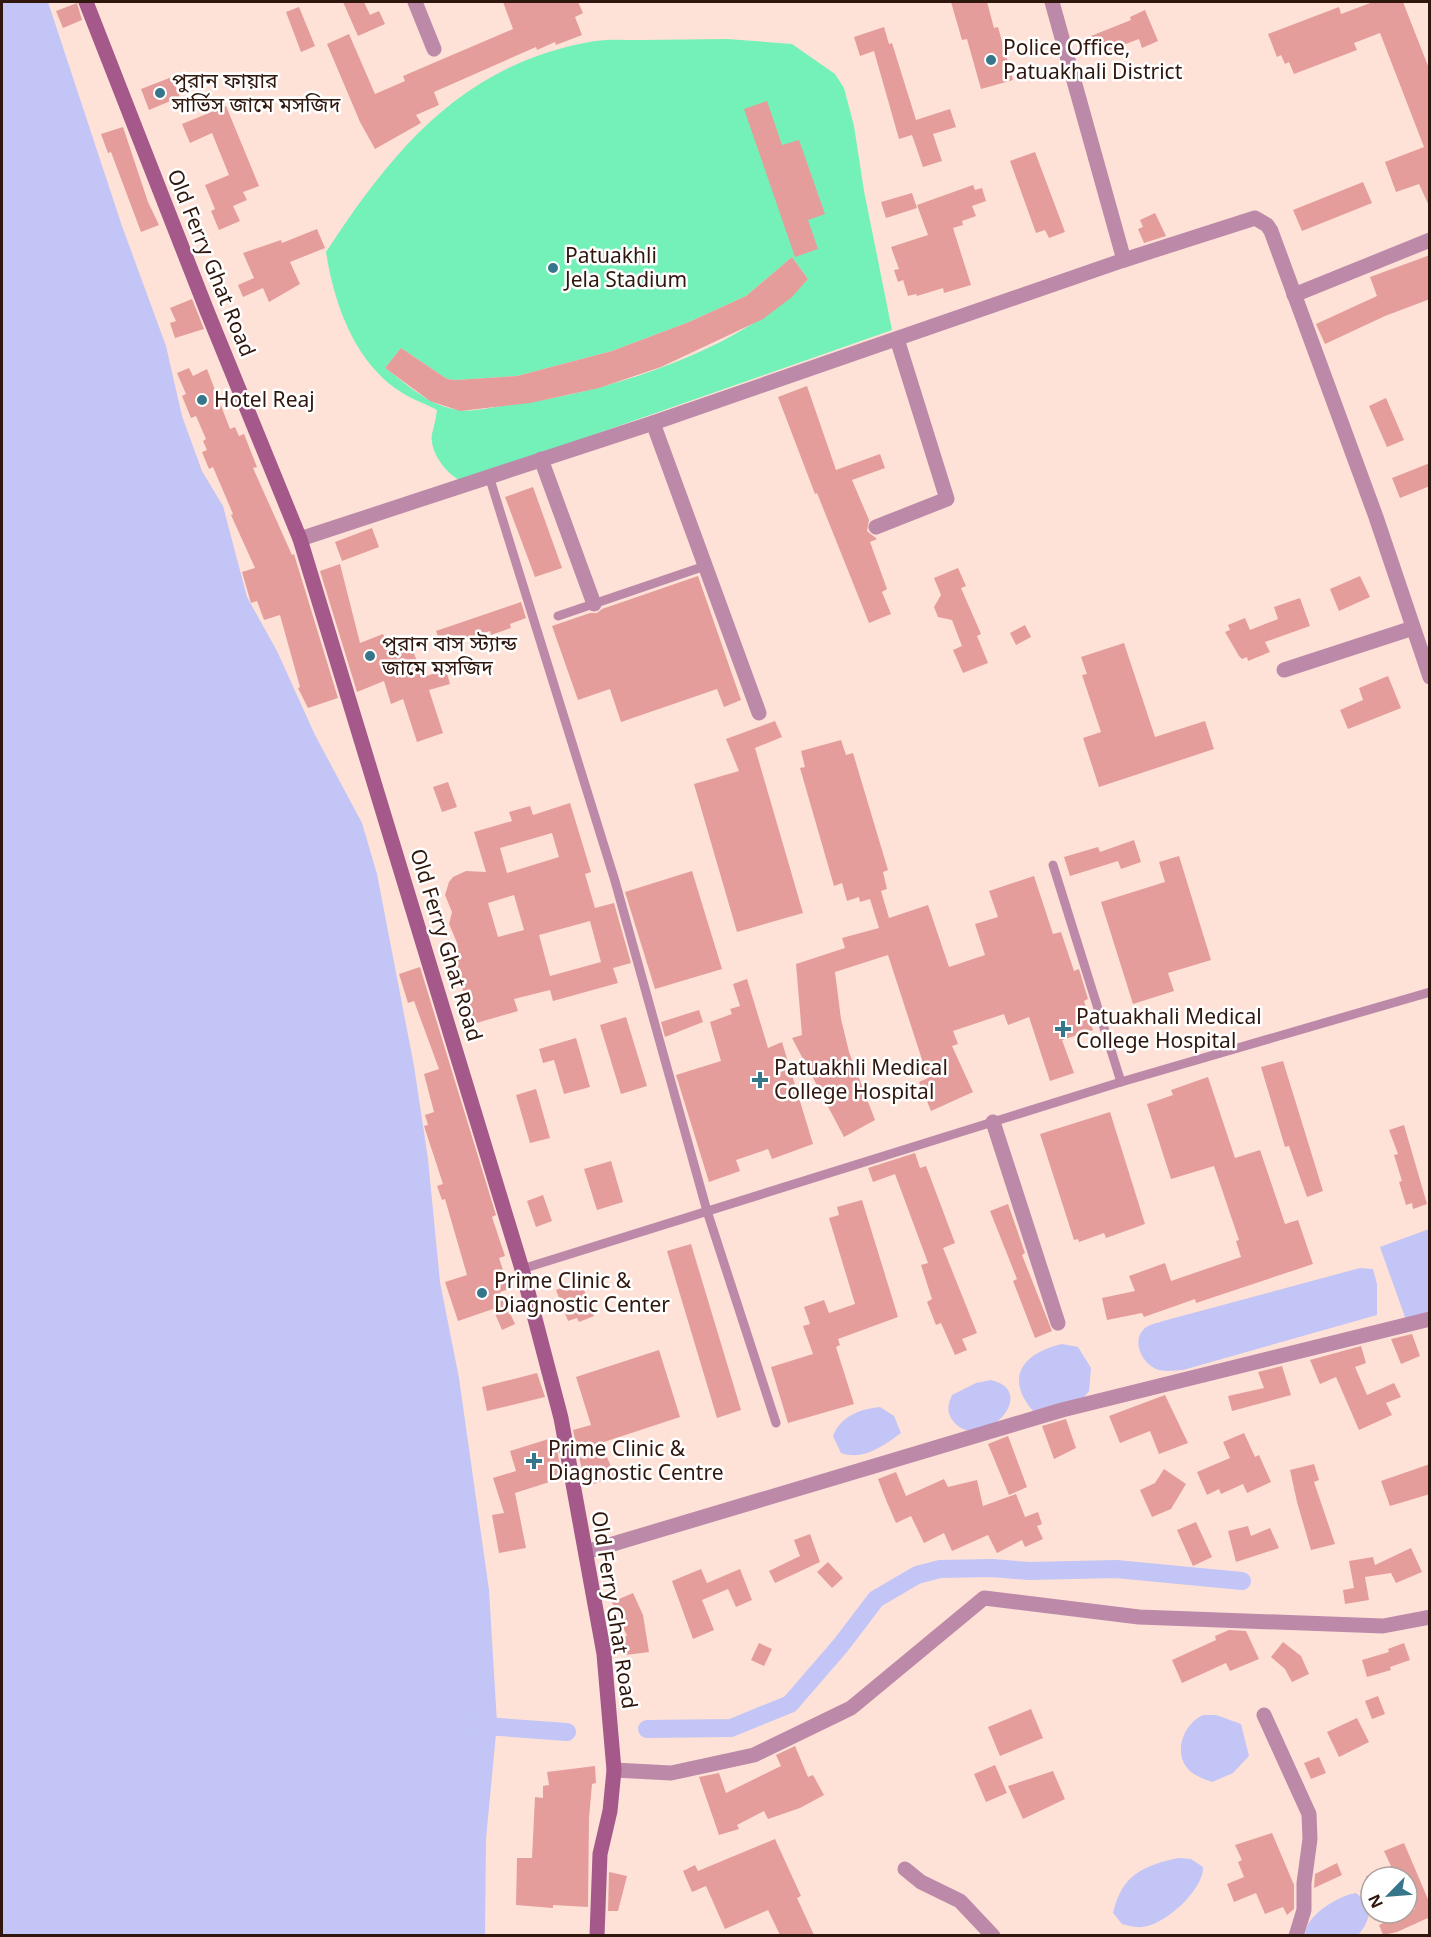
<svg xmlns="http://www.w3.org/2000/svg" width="1431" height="1937" font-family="'Noto Sans','Noto Sans Bengali',sans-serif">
<rect width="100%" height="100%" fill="#fee2d7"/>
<path fill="#73f1b8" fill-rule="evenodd" d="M727,39L792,44L835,74L844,88L854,126L864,191L892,330L462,481C446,475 429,451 432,434C434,426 436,418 437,410C426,404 414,400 404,394C355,365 334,304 326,252C395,147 464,63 595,41C610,39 626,40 641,40C670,40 698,39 727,39ZM792,257L808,279C741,352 598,396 501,406C488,408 472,412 460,410C430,407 408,385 385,368L401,348L447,379L456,380L517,376L612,351L689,322L746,296Z"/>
<g fill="#c2c5f6">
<polygon points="2,2 48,2 122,226 166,346 182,416 202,471 223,506 247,597 277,651 315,735 362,823 377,874 414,1066 428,1159 440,1282 459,1378 489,1590 497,1723 486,1839 485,1935 2,1935"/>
<polygon points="1429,1229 1429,1312 1406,1320 1380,1247"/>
<path d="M1360,1268L1373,1269L1377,1284V1315L1183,1370C1176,1370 1166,1372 1159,1370C1143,1366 1130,1341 1145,1328C1150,1324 1158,1323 1163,1321Z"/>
<path d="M1062,1344L1078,1347L1091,1368L1089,1391L1082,1400L1033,1411C1004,1377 1023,1353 1062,1344Z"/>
<path d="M991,1380C1042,1392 980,1455 953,1421C946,1412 948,1404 952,1395L976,1383Z"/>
<path d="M880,1407L894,1416L901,1433C883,1446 863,1461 841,1453L833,1436C841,1416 860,1409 880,1407Z"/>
<path d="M1203,1715H1216L1241,1724L1249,1756L1233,1773L1212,1782C1207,1780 1200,1778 1194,1774C1171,1759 1181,1725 1203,1715Z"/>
<path d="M1178,1858L1191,1859L1203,1867C1204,1890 1163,1927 1141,1927C1135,1928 1127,1925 1122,1924L1113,1913C1122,1875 1142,1866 1178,1858Z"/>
<path d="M1356,1893C1374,1906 1371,1920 1358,1935L1305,1936C1305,1915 1338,1896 1356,1893Z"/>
</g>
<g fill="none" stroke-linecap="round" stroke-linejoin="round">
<g stroke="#c2c5f6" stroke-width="18">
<polyline points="472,1725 567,1732"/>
<polyline points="647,1729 731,1728 790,1704 841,1645 876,1599 917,1575 940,1569 992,1568 1029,1571 1116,1569 1242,1581"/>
</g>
</g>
<g fill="#e49d9a" fill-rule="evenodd">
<polygon points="343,2 364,2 370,15 379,11 385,24 358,36"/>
<polygon points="503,2 578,2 583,13 575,17 582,35 556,45 555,42 537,50 536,47 434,92 439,105 416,115 421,123 375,149 360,122 327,44 349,34 375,94 405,81 403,76 513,29"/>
<polygon points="951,2 987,2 994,28 998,27 1013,80 981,89 967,39 962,40"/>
<polygon points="1373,2 1403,2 1430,71 1430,208 1419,184 1396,192 1385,162 1424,147 1380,33 1354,43 1357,50 1294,74 1289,62 1285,64 1281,55 1277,57 1268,34 1339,7 1341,14"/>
<polygon points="77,3 82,20 63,28 56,11"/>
<polygon points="299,7 315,46 301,52 286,12"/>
<polygon points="1145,10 1158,41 1142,48 1139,39 1099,54 1091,36 1131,20 1130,17"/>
<polygon points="884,27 889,44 892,43 916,120 950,109 956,127 933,134 942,161 923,167 912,135 899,139 874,51 860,56 854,37"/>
<polygon points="172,77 180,97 149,110 141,89"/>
<polygon points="767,101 782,145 799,140 825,214 808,220 818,249 795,257 744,109"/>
<polygon points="226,106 259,186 243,192 247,200 233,206 240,221 219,230 211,211 215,209 205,185 229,175 212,133 190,143 182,124"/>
<polygon points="123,127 148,202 159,225 141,232 111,152 108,153 101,134"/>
<polygon points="1035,152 1065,232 1049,238 1045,230 1036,233 1010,161"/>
<polygon points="1363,182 1372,203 1302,231 1293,210"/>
<polygon points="973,185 975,190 982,188 986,201 972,206 976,216 962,221 963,225 953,228 971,285 944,293 943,288 917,296 916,294 908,296 903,280 898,282 894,270 899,269 891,247 928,235 917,205"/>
<polygon points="912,193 917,208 886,218 881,202"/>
<polygon points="1155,213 1166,236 1144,243 1138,229 1143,227 1140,220"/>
<polygon points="317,229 325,248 290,262 300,284 269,302 263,288 243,297 238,285 254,278 243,253 281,240 282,243"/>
<polygon points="1430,255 1430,299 1385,316 1325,344 1316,324 1377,296 1370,277"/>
<polygon points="792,257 808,279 792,297 763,319 661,367 599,388 530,403 460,411 430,401 385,368 401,348 447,379 456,380 517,376 612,351 689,322 746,296"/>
<polygon points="192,299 204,329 175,338 170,323 176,321 170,308"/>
<polygon points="189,368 193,376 207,369 230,429 235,427 239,436 244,434 257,467 253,468 292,555 294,554 338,698 308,708 298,688 300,687 280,615 264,620 257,601 251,603 242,572 255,568 231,515 233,514 213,467 209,469 202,452 207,450 203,441 206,439 196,416 191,418 182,396 186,394 177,373"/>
<polygon points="807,386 836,470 880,454 885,468 852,480 869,520 867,531 877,539 870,542 887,589 882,592 891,614 869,623 817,493 815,494 778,397"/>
<polygon points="1386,398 1404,440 1387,447 1369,406"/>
<polygon points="1430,463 1430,486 1400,498 1392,478"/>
<polygon points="533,487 562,568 535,577 505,497"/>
<polygon points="372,528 379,547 342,561 335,542"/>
<polygon points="340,564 360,643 383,634 390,651 410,643 423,677 446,670 450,684 429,690 443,733 417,742 403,699 391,704 384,681 357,692 320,571"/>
<polygon points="958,568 966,586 961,588 981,634 977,636 988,663 963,673 953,650 962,646 952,620 938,617 934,607 941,595 934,578"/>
<polygon points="698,576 741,700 724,707 717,689 621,722 610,689 578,700 552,626 590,613 597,613 602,609"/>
<polygon points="1360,576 1370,597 1339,611 1330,589"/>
<polygon points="1300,598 1310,626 1265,642 1270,652 1248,661 1247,657 1242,659 1239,656 1225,632 1230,630 1228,625 1245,618 1250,630 1278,619 1274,607"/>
<polygon points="521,602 526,618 510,624 511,628 491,635 490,631 442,648 436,631"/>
<polygon points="1025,625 1031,637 1016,645 1010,633"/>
<polygon points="1124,643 1155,737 1205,721 1214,749 1099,787 1083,738 1101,732 1082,675 1087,674 1081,657"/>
<polygon points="1388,676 1401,708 1348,729 1340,710 1363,700 1359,688"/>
<polygon points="775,721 782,737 755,748 803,913 737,932 694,784 739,771 726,739"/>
<polygon points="841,740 846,755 853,753 888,870 883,872 887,889 881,891 889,918 928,905 949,967 985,955 975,924 998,917 989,891 1034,876 1053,934 1061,932 1074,971 1079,969 1088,999 1084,1001 1093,1030 1062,1040 1074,1073 1050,1081 1029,1017 1008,1025 1004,1014 953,1031 958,1044 952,1046 973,1092 931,1111 919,1082 928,1078 888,955 835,972 841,1019 849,1052 875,1120 844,1137 792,1038 802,1035 796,964 845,948 842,938 879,928 870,899 860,902 859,897 847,901 842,883 834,886 800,768 805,767 801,751"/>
<polygon points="448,782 457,807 442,812 433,787"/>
<path d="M570,803L591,872L585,874L595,908L614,903L631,963L613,968L618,983L553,1001L550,990L514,999L518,1011L473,1024L450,947L458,945L449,924L452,912L445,895L449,882L453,877L466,871L486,872L474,832L512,821L509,812L530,806L533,815ZM552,833L559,857L507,873L500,848ZM514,895L524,930L498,937L488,903ZM590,921L601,962L550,976L539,935Z"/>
<polygon points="1134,840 1141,862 1121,869 1118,861 1070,876 1064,857 1098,847 1100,852"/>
<polygon points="1179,856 1211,960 1168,973 1174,991 1133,1004 1101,902 1165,882 1159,862"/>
<polygon points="692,871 722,969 655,989 625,892"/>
<polygon points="420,967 496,1215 492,1217 505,1256 499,1258 509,1289 500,1292 515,1324 502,1330 493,1309 458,1321 445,1282 467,1275 445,1199 442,1200 437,1186 443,1184 424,1126 428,1125 425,1115 434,1112 424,1074 439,1069 414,1001 408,1003 399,974"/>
<polygon points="747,979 768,1048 782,1042 813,1144 772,1159 768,1149 736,1160 740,1171 709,1182 676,1075 721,1061 710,1022 732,1014 730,1009 740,1006 733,984"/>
<polygon points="699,1010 703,1022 665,1037 661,1022"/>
<polygon points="626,1017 647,1086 621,1094 600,1025"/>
<polygon points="576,1038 590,1087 564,1094 554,1060 543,1063 539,1049"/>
<polygon points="1283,1061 1323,1191 1307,1197 1289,1146 1285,1147 1261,1067"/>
<polygon points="1208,1077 1235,1158 1260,1150 1285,1224 1298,1220 1313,1264 1196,1303 1195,1299 1144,1317 1142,1313 1107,1320 1102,1298 1135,1291 1129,1276 1165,1263 1171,1281 1241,1257 1236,1241 1239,1240 1214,1166 1171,1179 1147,1104 1173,1095 1171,1090"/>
<polygon points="536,1089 550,1138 530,1143 516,1095"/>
<polygon points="1110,1112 1145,1224 1106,1238 1104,1233 1079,1242 1078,1239 1074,1240 1040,1134"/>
<polygon points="1404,1125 1427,1204 1413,1209 1412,1203 1406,1205 1399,1182 1402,1181 1394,1155 1398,1154 1389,1130"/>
<polygon points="915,1153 920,1168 926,1166 955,1243 943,1248 977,1333 962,1339 967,1350 955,1355 941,1323 936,1325 927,1302 932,1299 921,1265 928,1263 895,1174 873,1182 868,1168"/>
<polygon points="611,1161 623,1202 597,1210 584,1169"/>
<polygon points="543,1195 552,1221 536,1227 527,1201"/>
<polygon points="862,1200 898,1317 838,1339 840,1345 836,1347 854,1404 788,1423 771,1367 813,1354 803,1326 810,1324 804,1307 824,1300 829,1313 855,1304 829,1218 839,1215 837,1207"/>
<polygon points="1008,1204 1025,1253 1022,1255 1052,1331 1035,1338 1013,1281 1017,1279 990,1211"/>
<polygon points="691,1244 741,1410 717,1418 667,1251"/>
<polygon points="575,1283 578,1290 583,1287 594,1316 579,1322 577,1318 568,1321 556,1290"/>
<polygon points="1412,1334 1420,1356 1401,1364 1391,1339"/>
<polygon points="1361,1346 1366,1363 1355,1367 1367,1395 1394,1383 1401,1397 1386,1403 1392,1415 1359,1430 1336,1377 1320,1384 1310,1360"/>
<polygon points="659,1350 680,1417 601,1443 615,1476 586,1487 573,1430 591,1425 576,1377"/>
<polygon points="1282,1366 1291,1395 1232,1411 1228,1396 1264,1388 1258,1372"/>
<polygon points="537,1373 545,1397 487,1411 482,1387"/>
<polygon points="1165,1395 1188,1443 1159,1454 1150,1431 1120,1443 1109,1416"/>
<polygon points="1066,1419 1076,1448 1054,1459 1042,1426"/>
<polygon points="1244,1433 1255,1457 1259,1455 1271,1482 1247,1493 1243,1484 1221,1494 1219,1489 1207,1495 1197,1472 1230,1458 1223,1442"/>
<polygon points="1008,1436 1027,1487 1009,1495 988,1444"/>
<polygon points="555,1437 562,1478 515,1493 526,1548 499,1553 492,1515 504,1513 493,1478 516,1471 510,1451"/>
<polygon points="1314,1464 1319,1480 1314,1482 1335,1544 1311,1550 1297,1502 1290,1470"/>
<polygon points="1430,1464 1430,1494 1390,1506 1381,1481"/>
<polygon points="1164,1469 1186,1484 1171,1509 1152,1517 1140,1490 1155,1483"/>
<polygon points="896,1472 906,1496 944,1479 948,1487 977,1480 983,1506 1016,1494 1025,1517 1038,1512 1042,1524 1037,1526 1043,1539 1025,1547 1022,1540 997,1553 988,1535 952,1551 944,1533 924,1543 911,1516 896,1523 886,1500 878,1479"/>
<polygon points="1196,1522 1212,1557 1193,1566 1177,1530"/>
<polygon points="1248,1526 1251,1536 1270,1528 1279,1548 1236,1562 1228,1531"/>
<polygon points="810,1534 820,1562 775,1583 769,1571 800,1556 794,1540"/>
<polygon points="1411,1548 1422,1572 1396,1583 1391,1573 1365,1577 1369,1600 1345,1604 1343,1590 1354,1588 1349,1561 1373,1557 1375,1565"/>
<polygon points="828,1562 843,1578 832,1588 817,1572"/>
<polygon points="701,1569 707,1583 740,1569 752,1600 736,1607 728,1589 702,1600 714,1630 693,1639 672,1581"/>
<polygon points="633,1593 643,1615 649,1652 626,1655 623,1637 627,1636 612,1602"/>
<polygon points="1229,1630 1246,1631 1259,1659 1230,1671 1226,1663 1182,1683 1172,1660 1216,1640 1215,1636"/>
<polygon points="1283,1642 1301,1656 1309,1674 1292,1682 1285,1669 1271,1657"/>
<polygon points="759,1643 772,1649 764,1666 751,1660"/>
<polygon points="1404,1643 1410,1660 1390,1667 1391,1670 1367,1677 1362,1660 1389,1652 1388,1649"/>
<polygon points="1378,1696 1385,1714 1372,1719 1365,1701"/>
<polygon points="1031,1709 1043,1738 1000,1756 988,1727"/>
<polygon points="1357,1718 1369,1742 1339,1757 1327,1732"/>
<polygon points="795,1746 808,1777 813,1775 824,1795 800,1808 768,1819 764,1811 737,1825 739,1829 719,1835 699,1777 719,1773 726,1793 781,1766 776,1755"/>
<polygon points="1319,1757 1326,1773 1311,1779 1304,1763"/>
<polygon points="995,1765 1007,1793 986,1802 974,1774"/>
<polygon points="595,1766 596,1783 592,1784 589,1818 588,1907 553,1905 553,1908 516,1905 517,1858 532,1858 535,1797 543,1798 543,1786 549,1785 547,1772"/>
<polygon points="1053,1771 1065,1799 1023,1819 1008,1786"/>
<polygon points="1272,1833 1294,1885 1294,1909 1287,1915 1283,1907 1265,1914 1256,1893 1234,1902 1227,1884 1244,1877 1238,1862 1242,1860 1235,1845"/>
<polygon points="775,1839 801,1896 797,1898 814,1935 780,1935 768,1910 725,1929 706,1886 692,1892 683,1871 695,1865 698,1871"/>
<polygon points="1404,1843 1430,1904 1430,1917 1397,1932 1383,1935 1379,1925 1415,1909 1407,1891 1407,1877 1365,1877 1391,1866 1384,1851"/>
<polygon points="1337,1863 1342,1875 1314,1888 1315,1874"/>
<polygon points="609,1872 627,1876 618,1911 608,1911"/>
</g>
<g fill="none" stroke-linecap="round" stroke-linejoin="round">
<g stroke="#bd89a9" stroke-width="9">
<polyline points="489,476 615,881 707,1211 776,1423"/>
<polyline points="558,616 705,566"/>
<polyline points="1053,865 1121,1082"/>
<polyline points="522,1269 1121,1082 1430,992"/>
</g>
<g stroke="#bd89a9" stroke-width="15">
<polyline points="415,2 434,49"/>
<polyline points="1052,2 1124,260"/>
<polyline points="1294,295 1430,240"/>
<polyline points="653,423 759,713"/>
<polyline points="541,459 594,604"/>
<polyline points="876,527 947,499 897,339"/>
<polyline points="300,539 653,423 1124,260 1255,218 1267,225 1271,231 1376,517 1430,677"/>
<polyline points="1284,670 1413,628"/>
<polyline points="993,1122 1058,1323"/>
<polyline points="586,1552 1062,1410 1430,1319"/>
<polyline points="1264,1715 1309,1814 1310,1839 1304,1883 1304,1910 1296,1936"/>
<polyline points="614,1770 671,1773 754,1755 851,1708 984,1598 1139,1617 1383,1626 1430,1617"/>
<polyline points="905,1869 921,1882 960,1901 993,1936"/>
</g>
<polyline stroke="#a4598a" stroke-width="15" points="86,2 207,311 300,539 522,1269 561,1418 604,1654 614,1770 610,1811 600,1854 597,1936"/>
</g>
<g fill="#36768a" stroke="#fff" stroke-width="2">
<circle cx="991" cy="60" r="6"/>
<circle cx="160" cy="93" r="6"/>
<circle cx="553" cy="268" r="6"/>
<circle cx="202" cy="400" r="6"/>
<circle cx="370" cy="656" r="6"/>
<path d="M1060 1020h6v6h6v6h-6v6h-6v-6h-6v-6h6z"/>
<path d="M757 1071h6v6h6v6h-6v6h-6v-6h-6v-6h6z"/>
<circle cx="482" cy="1293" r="6"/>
<path d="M531 1452h6v6h6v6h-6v6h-6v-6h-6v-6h6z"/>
</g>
<g text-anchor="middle" stroke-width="5" stroke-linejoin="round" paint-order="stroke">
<g font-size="21" fill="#2f170d" stroke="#fff" text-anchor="start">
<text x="1003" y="55">Police Office,<tspan x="1003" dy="24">Patuakhali District</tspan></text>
<text x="172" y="88">পুরান ফায়ার<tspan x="172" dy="24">সার্ভিস জামে মসজিদ</tspan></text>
<text x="565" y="263">Patuakhli<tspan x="565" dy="24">Jela Stadium</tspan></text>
<text x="214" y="407">Hotel Reaj</text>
<text x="382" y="651">পুরান বাস স্ট্যান্ড<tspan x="382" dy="24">জামে মসজিদ</tspan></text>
<text x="1076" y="1024">Patuakhali Medical<tspan x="1076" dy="24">College Hospital</tspan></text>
<text x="774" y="1075">Patuakhli Medical<tspan x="774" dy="24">College Hospital</tspan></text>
<text x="494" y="1288">Prime Clinic &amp;<tspan x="494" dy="24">Diagnostic Center</tspan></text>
<text x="548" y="1456">Prime Clinic &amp;<tspan x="548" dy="24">Diagnostic Centre</tspan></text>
</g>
<g font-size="21" fill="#2f170d" stroke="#fff">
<text transform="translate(211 263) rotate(68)" y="7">Old Ferry Ghat Road</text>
<text transform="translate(446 945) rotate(73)" y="7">Old Ferry Ghat Road</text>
<text transform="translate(614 1610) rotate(81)" y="7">Old Ferry Ghat Road</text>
</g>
</g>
<rect width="1431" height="1937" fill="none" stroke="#2f170d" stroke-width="6"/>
<g transform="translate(1389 1895) rotate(245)"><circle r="28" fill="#ffffff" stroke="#aca29e" stroke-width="1.5"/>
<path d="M0-4.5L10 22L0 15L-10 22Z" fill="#36768a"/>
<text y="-9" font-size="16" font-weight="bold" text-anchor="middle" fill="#2f170d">N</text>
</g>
</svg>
